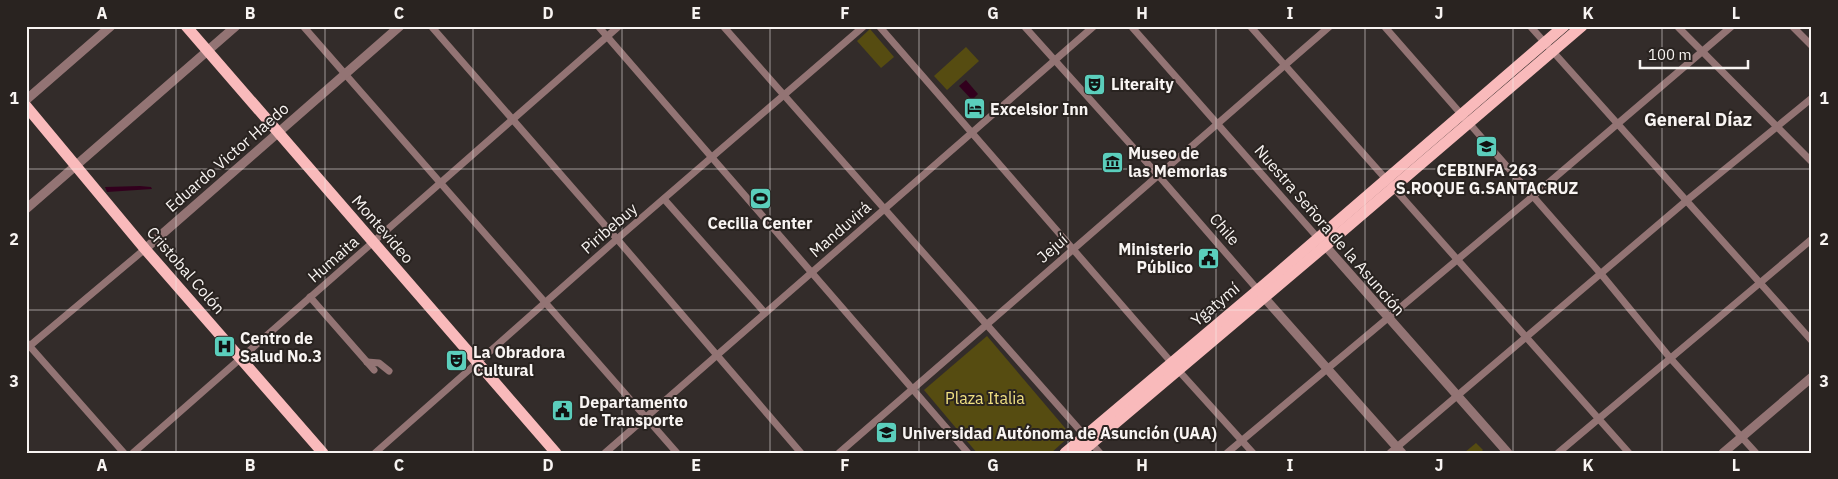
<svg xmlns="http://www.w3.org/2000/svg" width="1838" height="479" font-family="'IBM Plex Sans',sans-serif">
<rect width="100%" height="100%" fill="#332c2a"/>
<g fill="#564c11">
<polygon points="870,29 894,57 881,68 857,41"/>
<polygon points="966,47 979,61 947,90 934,76"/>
<polygon points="987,336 1071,435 1051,453 977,453 924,390"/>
<polygon points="1476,443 1483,450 1480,453 1464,453"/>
</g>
<g fill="#32001d">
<polygon points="966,80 978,94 972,100 959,86"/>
<polygon points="140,186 151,187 152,189 107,192 105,187"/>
</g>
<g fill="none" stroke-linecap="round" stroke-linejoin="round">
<g stroke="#937474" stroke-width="7">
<polyline points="303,26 677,453"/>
<polyline points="431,26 617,239 801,453"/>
<polyline points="598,26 968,453"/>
<polyline points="723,26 1100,453"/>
<polyline points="879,26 1178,370 1253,453"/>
<polyline points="1024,26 1158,175 1258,290"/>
<polyline points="1131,26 1318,238"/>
<polyline points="1250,26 1629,453"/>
<polyline points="1384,26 1601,274 1671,359 1756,453"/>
<polyline points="1530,26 1812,341"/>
<polyline points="1677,26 1812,162"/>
<polyline points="1792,26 1812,46"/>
<polyline points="664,199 765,313"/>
<polyline points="310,297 374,370"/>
<polyline points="26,342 124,453"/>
<polyline points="26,349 145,249"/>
<polyline points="367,362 379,363 389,371"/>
<polyline points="133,453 619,26"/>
<polyline points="375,453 617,239 864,26"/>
<polyline points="605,453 1094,26"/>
<polyline points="839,453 1330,26"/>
<polyline points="1227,453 1532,197 1732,26"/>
<polyline points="1390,453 1686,201 1812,98"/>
<polyline points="1558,453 1812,239"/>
</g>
<g stroke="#937474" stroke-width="9">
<polyline points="26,100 111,26"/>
<polyline points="26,209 236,26"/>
<polyline points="1321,241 1508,453"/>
<polyline points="145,249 400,26"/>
<polyline points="1261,294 1402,453"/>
<polyline points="1723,453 1812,377"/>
</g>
<g stroke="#f9babb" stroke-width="11">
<polyline points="186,26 556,453"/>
<polyline points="26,106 145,249 323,453"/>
<polyline points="1065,453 1258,290 1564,26"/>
<polyline points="1080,453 1325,246 1582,26"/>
</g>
</g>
<path fill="none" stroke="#f8f4f2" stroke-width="1" stroke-opacity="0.55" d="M176,26V453M325,26V453M473,26V453M622,26V453M770,26V453M919,26V453M1068,26V453M1216,26V453M1365,26V453M1513,26V453M1662,26V453M26,169H1812M26,310H1812"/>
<defs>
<symbol id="theatre-square" viewBox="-11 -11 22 22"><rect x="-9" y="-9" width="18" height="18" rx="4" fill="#5bcebc" stroke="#292320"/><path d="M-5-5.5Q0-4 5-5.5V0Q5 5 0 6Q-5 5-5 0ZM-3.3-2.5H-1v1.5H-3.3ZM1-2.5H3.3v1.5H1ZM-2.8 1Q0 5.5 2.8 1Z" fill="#111"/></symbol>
<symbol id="hotel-square" viewBox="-11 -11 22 22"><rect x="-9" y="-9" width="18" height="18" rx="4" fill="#5bcebc" stroke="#292320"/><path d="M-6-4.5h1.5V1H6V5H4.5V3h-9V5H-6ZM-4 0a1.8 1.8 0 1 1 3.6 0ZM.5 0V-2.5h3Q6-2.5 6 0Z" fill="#111"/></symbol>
<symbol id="school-square" viewBox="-11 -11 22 22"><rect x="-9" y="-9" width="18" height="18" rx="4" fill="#5bcebc" stroke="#292320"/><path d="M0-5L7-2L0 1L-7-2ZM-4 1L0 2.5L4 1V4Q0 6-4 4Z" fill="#111"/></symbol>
<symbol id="museum-square" viewBox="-11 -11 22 22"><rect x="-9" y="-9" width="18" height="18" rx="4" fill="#5bcebc" stroke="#292320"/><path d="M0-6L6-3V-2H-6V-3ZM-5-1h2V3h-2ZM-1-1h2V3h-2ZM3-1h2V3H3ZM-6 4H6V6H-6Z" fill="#111"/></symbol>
<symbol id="stadium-square" viewBox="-11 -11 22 22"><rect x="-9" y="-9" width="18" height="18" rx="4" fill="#5bcebc" stroke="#292320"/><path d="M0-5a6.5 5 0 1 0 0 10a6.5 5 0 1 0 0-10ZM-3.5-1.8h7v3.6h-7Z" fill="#111"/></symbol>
<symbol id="civic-square" viewBox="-11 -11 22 22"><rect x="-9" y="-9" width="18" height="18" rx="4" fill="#5bcebc" stroke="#292320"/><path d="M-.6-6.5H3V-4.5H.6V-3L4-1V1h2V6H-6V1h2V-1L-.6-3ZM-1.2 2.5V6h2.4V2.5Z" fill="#111"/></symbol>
<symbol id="hospital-square" viewBox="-11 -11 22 22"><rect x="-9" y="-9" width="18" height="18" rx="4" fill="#5bcebc" stroke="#292320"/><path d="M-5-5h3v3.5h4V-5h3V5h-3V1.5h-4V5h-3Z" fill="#111"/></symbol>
<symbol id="university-square" viewBox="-11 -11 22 22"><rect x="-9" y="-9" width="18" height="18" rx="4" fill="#5bcebc" stroke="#292320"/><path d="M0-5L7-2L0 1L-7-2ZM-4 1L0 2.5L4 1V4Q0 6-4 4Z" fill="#111"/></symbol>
</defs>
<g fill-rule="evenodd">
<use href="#theatre-square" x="1082" y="72" width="25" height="25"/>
<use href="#hotel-square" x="962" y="96" width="25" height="25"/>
<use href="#school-square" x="1474" y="134" width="25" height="25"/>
<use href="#museum-square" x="1100" y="150" width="25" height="25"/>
<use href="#stadium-square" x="748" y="186" width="25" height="25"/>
<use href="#civic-square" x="1196" y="246" width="25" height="25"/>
<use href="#hospital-square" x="212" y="334" width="25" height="25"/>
<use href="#theatre-square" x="444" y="348" width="25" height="25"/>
<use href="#civic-square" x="550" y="398" width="25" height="25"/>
<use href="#university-square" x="874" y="420" width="25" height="25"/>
</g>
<g text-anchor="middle" stroke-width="4" stroke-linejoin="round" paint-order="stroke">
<g font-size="16" font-weight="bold" fill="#f8f4f2" stroke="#292320" text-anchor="start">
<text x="1111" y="90">Literaity</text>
<text x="990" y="115">Excelsior Inn</text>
<text x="1128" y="159">Museo de<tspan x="1128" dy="18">las Memorias</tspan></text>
<text x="1487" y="176" text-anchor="middle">CEBINFA 263<tspan x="1487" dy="18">S.ROQUE G.SANTACRUZ</tspan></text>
<text x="760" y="229" text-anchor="middle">Cecilia Center</text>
<text x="1193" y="255" text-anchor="end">Ministerio<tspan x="1193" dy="18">Público</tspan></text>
<text x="240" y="344">Centro de<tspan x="240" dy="18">Salud No.3</tspan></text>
<text x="473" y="358">La Obradora<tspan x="473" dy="18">Cultural</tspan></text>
<text x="579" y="408">Departamento<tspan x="579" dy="18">de Transporte</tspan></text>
<text x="902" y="439">Universidad Autónoma de Asunción (UAA)</text>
</g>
<g font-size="16" fill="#f8f4f2" stroke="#292320">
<text transform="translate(227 157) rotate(-41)" y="6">Eduardo Victor Haedo</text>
<text transform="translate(609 228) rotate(-41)" y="6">Piribebuy</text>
<text transform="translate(383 229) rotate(49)" y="6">Montevideo</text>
<text transform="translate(840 229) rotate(-41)" y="6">Manduvirá</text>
<text transform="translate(1225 229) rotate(49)" y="6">Chile</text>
<text transform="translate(1330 230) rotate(49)" y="6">Nuestra Señora de la Asunción</text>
<text transform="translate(1052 248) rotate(-41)" y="6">Jejuí</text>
<text transform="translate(333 259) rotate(-41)" y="6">Humaita</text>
<text transform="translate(186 270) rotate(49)" y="6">Cristobal Colón</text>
<text transform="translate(1215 304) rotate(-40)" y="6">Ygatymí</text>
</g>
<g font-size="16" fill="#f0e082" stroke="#292320">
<text x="985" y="404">Plaza Italia</text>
</g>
<g font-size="18" font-weight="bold" fill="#f8f4f2" stroke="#292320">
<text x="1698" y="126">General Díaz</text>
</g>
</g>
<rect width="1838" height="479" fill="none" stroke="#292320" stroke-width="55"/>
<path d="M1640 60v8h108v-8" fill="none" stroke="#f8f4f2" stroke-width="2.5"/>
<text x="1648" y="60" font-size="15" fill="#f8f4f2" stroke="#292320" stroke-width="4" paint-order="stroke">100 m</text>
<rect x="28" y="28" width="1782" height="424" fill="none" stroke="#f8f4f2" stroke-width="2"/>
<g font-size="16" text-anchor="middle" font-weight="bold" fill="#f8f4f2">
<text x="102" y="19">A</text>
<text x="250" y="19">B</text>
<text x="399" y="19">C</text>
<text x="548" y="19">D</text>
<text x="696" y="19">E</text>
<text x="845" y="19">F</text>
<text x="993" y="19">G</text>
<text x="1142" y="19">H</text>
<text x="1290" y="19">I</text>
<text x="1439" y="19">J</text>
<text x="1588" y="19">K</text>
<text x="1736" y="19">L</text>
<text x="14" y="104">1</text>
<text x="1824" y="104">1</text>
<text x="14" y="245">2</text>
<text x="1824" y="245">2</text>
<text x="14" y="387">3</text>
<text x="1824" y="387">3</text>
<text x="102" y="471">A</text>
<text x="250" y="471">B</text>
<text x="399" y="471">C</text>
<text x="548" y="471">D</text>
<text x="696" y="471">E</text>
<text x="845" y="471">F</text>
<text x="993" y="471">G</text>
<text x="1142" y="471">H</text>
<text x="1290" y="471">I</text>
<text x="1439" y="471">J</text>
<text x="1588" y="471">K</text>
<text x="1736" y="471">L</text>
</g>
</svg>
